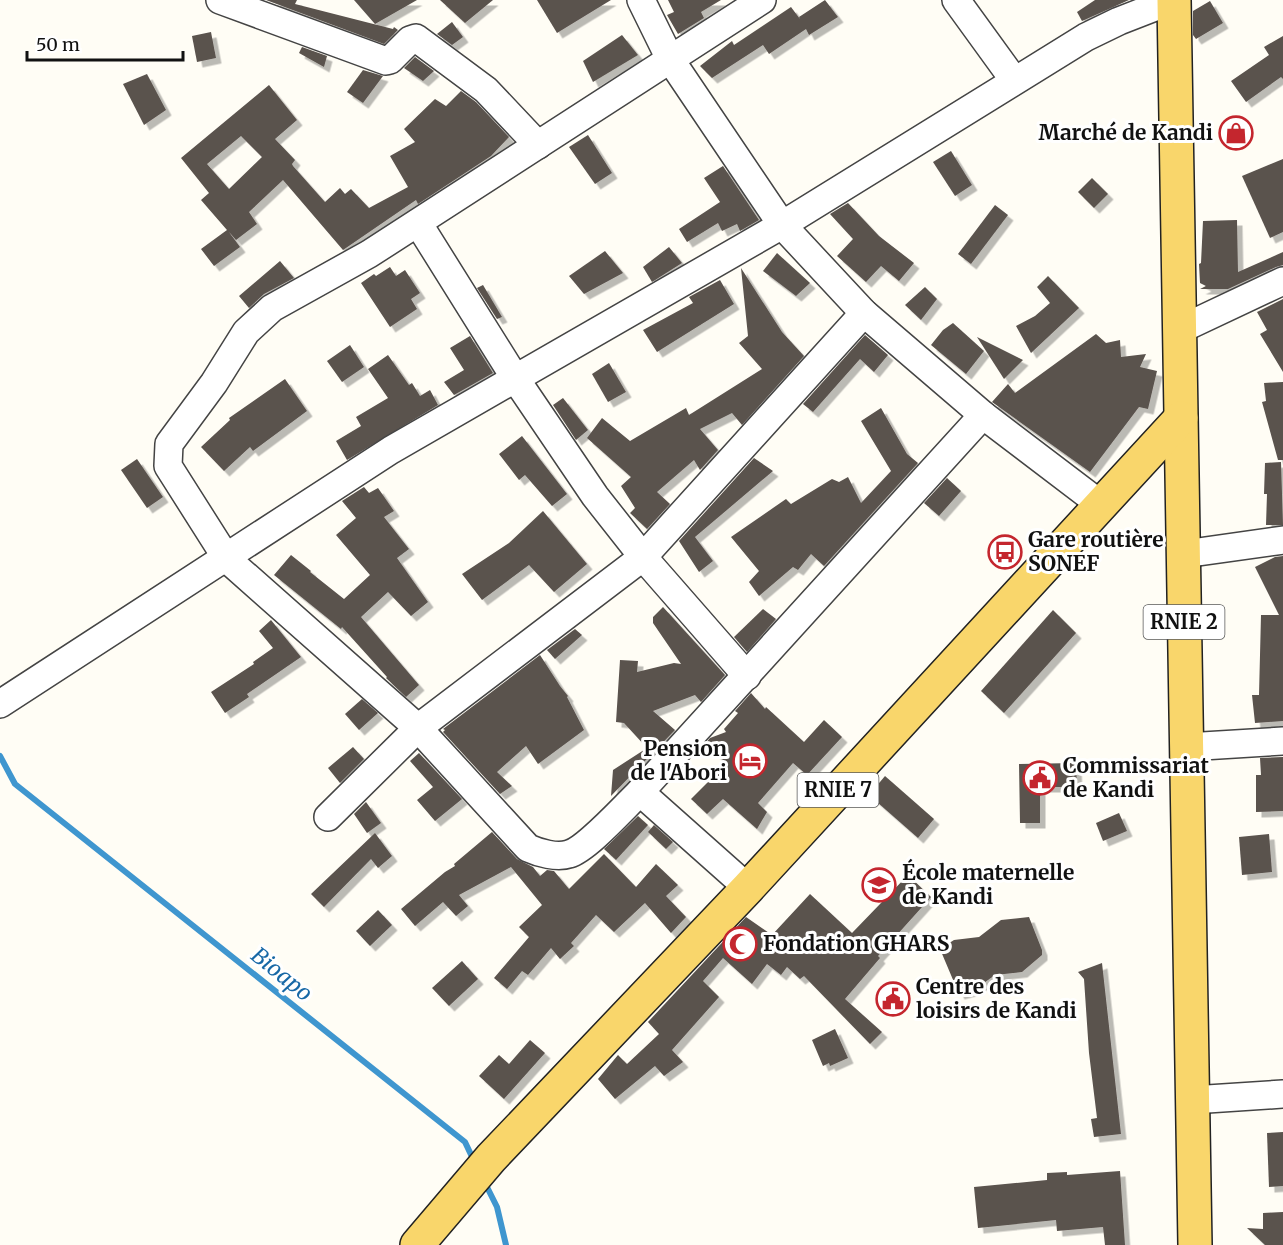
<svg xmlns="http://www.w3.org/2000/svg" width="1283" height="1245" font-family="Merriweather,serif">
<defs>
<filter id="shadow"><feDropShadow dx="5.5" dy="5.5" stdDeviation="0" flood-color="#0004"/></filter>
</defs>
<rect width="100%" height="100%" fill="#fffdf5"/>
<g fill="none" stroke-linecap="round" stroke-linejoin="round">
<g stroke="#3f96cf" stroke-width="6">
<polyline points="0,756 15,784 465,1142 474,1161"/>
<polyline points="484,1181 497,1207 506,1245"/>
</g>
</g>
<g fill="#5a524d" fill-rule="evenodd" filter="url(#shadow)">
<polygon points="266,0 297,0 295,4 393,29 394,27 398,30 384,44"/>
<polygon points="354,0 417,0 375,24"/>
<polygon points="440,0 493,0 465,23"/>
<polygon points="537,0 611,0 557,33"/>
<polygon points="668,0 721,0 701,12 704,18 678,34 667,15 674,12"/>
<polygon points="825,0 838,17 809,35 806,29 769,54 763,45 712,78 700,66 732,41 734,45 791,7 800,19 799,17"/>
<polygon points="1095,0 1129,0 1082,21 1077,12"/>
<polygon points="1210,1 1223,23 1196,39 1193,35 1193,11"/>
<polygon points="452,22 463,37 452,45 437,34"/>
<polygon points="211,32 216,58 197,62 192,36"/>
<polygon points="622,35 638,55 593,82 583,61"/>
<polygon points="1283,36 1283,79 1281,77 1246,102 1231,81 1269,55 1264,47"/>
<polygon points="302,47 327,56 324,67 299,53"/>
<polygon points="415,57 434,71 423,81 404,68"/>
<polygon points="363,70 383,76 363,103 347,92"/>
<polygon points="147,74 166,110 144,125 123,84"/>
<path d="M269,85L297,120L275,139L295,160L292,164L293,166L325,202L340,188L345,194L351,189L369,208L408,187L390,156L415,142L404,129L435,99L446,106L461,91L476,102L509,137L491,156L418,204L416,200L343,250L283,180L249,212L257,224L236,240L229,232L240,247L214,266L201,249L227,230L201,200L209,193L181,158ZM241,136L262,157L229,189L207,164Z"/>
<polygon points="588,135 612,173 595,184 569,147"/>
<polygon points="951,151 972,185 955,196 933,162"/>
<polygon points="1283,159 1283,232 1270,238 1242,176"/>
<polygon points="723,166 759,220 740,231 737,224 722,231 718,223 687,242 679,229 720,202 704,178"/>
<polygon points="1092,178 1108,194 1094,208 1078,192"/>
<polygon points="848,203 879,236 914,263 899,281 881,266 866,282 837,256 853,239 830,214"/>
<polygon points="995,205 1008,215 971,264 958,254"/>
<polygon points="1237,220 1238,272 1283,252 1283,265 1276,267 1228,289 1200,289 1206,286 1200,283 1199,264 1201,263 1203,221"/>
<polygon points="669,247 682,263 652,282 643,267"/>
<polygon points="605,251 623,273 584,294 569,276"/>
<polygon points="777,253 810,283 796,296 763,271"/>
<polygon points="280,261 294,278 264,294 249,308 239,296"/>
<polygon points="390,267 396,276 405,270 420,293 411,299 417,309 390,327 361,283 374,274 376,276"/>
<polygon points="741,268 782,332 804,356 742,425 732,413 700,429 718,450 700,470 694,460 657,492 670,504 647,529 630,513 635,508 621,486 631,477 587,438 602,418 630,441 686,408 689,415 762,369 739,343 748,336"/>
<polygon points="1048,276 1079,308 1031,353 1016,326 1035,316 1050,303 1037,287"/>
<polygon points="720,280 734,304 657,352 643,330 693,303 689,297"/>
<polygon points="483,285 502,317 497,319 477,288"/>
<polygon points="925,287 937,299 921,320 905,305"/>
<polygon points="1283,299 1283,372 1260,334 1267,330 1257,312"/>
<polygon points="953,323 984,351 966,374 931,345 943,330"/>
<polygon points="1096,334 1106,343 1120,340 1121,357 1146,354 1140,367 1157,371 1148,409 1139,407 1090,472 992,402 1008,384 1015,393"/>
<polygon points="865,335 888,355 874,372 860,359 813,412 803,404"/>
<polygon points="470,336 493,373 454,395 444,382 464,370 450,348"/>
<polygon points="977,337 1023,360 1004,379"/>
<polygon points="350,345 364,367 342,382 327,361"/>
<polygon points="388,355 409,385 412,383 420,396 430,390 438,405 347,460 336,441 361,426 356,417 388,398 368,369"/>
<polygon points="609,363 626,392 608,402 592,374"/>
<polygon points="285,379 307,411 253,451 250,447 224,471 201,447 230,420 229,418"/>
<polygon points="1283,382 1283,460 1278,460 1262,402 1266,401 1264,383"/>
<polygon points="563,398 588,430 576,440 553,405"/>
<polygon points="881,408 907,454 918,463 824,566 811,554 798,570 793,567 759,596 749,582 759,571 731,537 786,499 791,504 832,479 839,482 848,477 861,503 891,471 861,421"/>
<polygon points="522,436 567,494 552,506 525,475 519,480 499,454"/>
<polygon points="754,458 773,471 695,537 713,561 699,572 679,541"/>
<polygon points="137,459 163,497 147,508 121,470"/>
<polygon points="1281,462 1283,525 1266,525 1267,494 1264,494 1265,463"/>
<polygon points="947,478 961,491 939,516 924,503"/>
<polygon points="364,487 369,493 378,488 394,511 384,517 409,549 397,558 428,602 411,616 388,592 361,617 419,685 406,697 386,678 387,677 342,627 341,629 274,575 291,555 311,571 310,572 344,599 370,575 336,535 356,518 342,501"/>
<polygon points="543,511 587,564 554,592 529,565 482,600 462,574 509,543"/>
<polygon points="1283,556 1283,721 1255,723 1252,695 1259,695 1261,615 1279,615 1255,567 1275,557"/>
<polygon points="663,607 725,675 701,702 695,695 653,711 675,730 611,796 613,770 647,748 624,723 616,722 620,660 638,661 637,672 674,663 681,664 653,623 653,617"/>
<polygon points="763,609 776,619 747,652 734,637"/>
<polygon points="1053,610 1076,633 1004,713 981,691"/>
<polygon points="271,620 301,657 247,694 249,697 225,713 211,692 254,664 253,662 273,648 259,631"/>
<polygon points="575,629 582,635 555,659 547,650"/>
<polygon points="540,655 560,686 568,696 567,697 584,730 538,764 526,746 497,772 512,786 500,794 443,732 445,730 443,729"/>
<polygon points="751,693 765,709 766,707 804,742 824,720 842,737 807,775 793,763 758,803 767,812 757,829 723,799 707,814 691,799 727,763 704,745 710,738 726,732 724,729 738,713 735,711"/>
<polygon points="362,699 378,713 359,730 345,714"/>
<polygon points="353,747 364,759 340,783 328,768"/>
<polygon points="419,753 462,799 435,821 417,800 433,787 410,761"/>
<polygon points="1283,757 1283,811 1256,812 1256,775 1261,775 1260,758"/>
<polygon points="1076,763 1077,787 1040,787 1040,823 1020,823 1019,764"/>
<polygon points="885,776 934,819 918,838 869,795"/>
<polygon points="366,802 381,823 367,833 354,814"/>
<polygon points="1119,813 1127,831 1103,841 1096,823"/>
<polygon points="638,816 648,825 616,860 604,849"/>
<polygon points="654,825 673,842 666,849 648,832"/>
<polygon points="492,832 517,859 533,867 540,876 547,870 554,871 569,889 604,854 636,887 656,864 678,885 666,896 686,917 671,933 645,903 614,932 596,915 571,943 574,946 560,959 551,948 528,975 522,971 507,989 494,978 529,937 519,927 542,905 511,867 459,895 468,906 456,916 443,902 415,926 401,909 445,872 455,866 454,864"/>
<polygon points="375,833 392,856 378,868 371,859 324,907 311,894"/>
<polygon points="1269,834 1272,872 1242,875 1239,837"/>
<polygon points="908,875 931,897 878,956 880,958 845,999 882,1032 870,1044 804,976 800,979 787,967 781,975 767,964 752,984 723,958 703,981 719,997 672,1050 683,1062 664,1076 655,1066 615,1099 598,1079 618,1055 627,1064 659,1034 648,1022 746,917 772,935 810,894 852,933"/>
<polygon points="378,910 392,925 370,946 356,931"/>
<polygon points="1029,917 1042,950 1042,955 1022,972 995,975 974,990 959,994 940,949 954,940 979,937 1001,920"/>
<polygon points="462,961 478,979 449,1006 432,988"/>
<polygon points="1102,963 1121,1134 1094,1137 1091,1119 1097,1118 1089,1053 1084,979 1078,972"/>
<polygon points="835,1029 848,1058 830,1066 829,1063 823,1066 812,1040"/>
<polygon points="530,1040 545,1053 504,1099 479,1076 499,1055 509,1064"/>
<polygon points="1283,1132 1283,1186 1269,1187 1267,1133"/>
<polygon points="1120,1171 1125,1245 1105,1245 1103,1227 1057,1231 1056,1220 978,1228 974,1187 1047,1180 1047,1173 1067,1172 1067,1175"/>
<polygon points="1283,1212 1283,1245 1265,1245 1247,1228 1263,1229 1263,1213"/>
</g>
<g fill="none" stroke-linecap="round" stroke-linejoin="round">
<defs>
<g id="minor">
<polyline points="220,0 386,61 390,60 410,40 416,38 486,90 538,145"/>
<polyline points="641,0 670,59 782,225 864,313 983,415 1100,504"/>
<path d="M762,0L369,254L272,308L246,332L214,383L169,444L168,466L227,559L418,728L528,848C539,853 557,858 569,854C587,849 625,806 640,792L983,415"/>
<polyline points="956,0 1014,80"/>
<polyline points="418,223 515,378 595,496 643,557 747,676"/>
<polyline points="1179,330 1283,281"/>
<polyline points="1184,554 1283,540"/>
<polyline points="0,704 391,450 782,225 1086,37 1119,21 1173,0"/>
<polyline points="1186,747 1283,741"/>
<polyline points="640,792 748,888"/>
<polyline points="328,817 418,728 643,557 864,313"/>
<polyline points="1192,1100 1283,1094"/>
</g>
<g id="major">
<polyline points="1174,0 1195,1245"/>
<polyline points="417,1245 491,1158 748,888 1181,418"/>
</g>
</defs>
<use href="#minor" stroke="#444" stroke-width="30"/>
<use href="#major" stroke="#222" stroke-width="36"/>
<use href="#minor" stroke="#fff" stroke-width="27"/>
<use href="#major" stroke="#f9d66b" stroke-width="33"/>
</g>
<defs>
<symbol id="shop-ring" viewBox="-11 -11 22 22"><circle r="9.5" fill="#fff" stroke="#c4262e" stroke-width="1.5"/><path d="M-5-2.5h2.3a2.7 3.5 0 0 1 5.4 0H5L5.5 6h-11ZM-1.5-2.5h3a1.5 2.3 0 0 0-3 0Z" fill="#c4262e"/></symbol>
<symbol id="bus-ring" viewBox="-11 -11 22 22"><circle r="9.5" fill="#fff" stroke="#c4262e" stroke-width="1.5"/><path d="M-5-6H5V4H4V6H2V4H-2V6H-4V4H-5ZM-3.5-4V0h7V-4ZM-3.5 1.2v1.5H-2V1.2ZM2 1.2v1.5H3.5V1.2Z" fill="#c4262e"/></symbol>
<symbol id="hotel-ring" viewBox="-11 -11 22 22"><circle r="9.5" fill="#fff" stroke="#c4262e" stroke-width="1.5"/><path d="M-6-4.5h1.5V1H6V5H4.5V3h-9V5H-6ZM-4 0a1.8 1.8 0 1 1 3.6 0ZM.5 0V-2.5h3Q6-2.5 6 0Z" fill="#c4262e"/></symbol>
<symbol id="civic-ring" viewBox="-11 -11 22 22"><circle r="9.5" fill="#fff" stroke="#c4262e" stroke-width="1.5"/><path d="M-.6-6.5H3V-4.5H.6V-3L4-1V1h2V6H-6V1h2V-1L-.6-3ZM-1.2 2.5V6h2.4V2.5Z" fill="#c4262e"/></symbol>
<symbol id="school-ring" viewBox="-11 -11 22 22"><circle r="9.5" fill="#fff" stroke="#c4262e" stroke-width="1.5"/><path d="M0-5L7-2L0 1L-7-2ZM-4 1L0 2.5L4 1V4Q0 6-4 4Z" fill="#c4262e"/></symbol>
<symbol id="mosque-ring" viewBox="-11 -11 22 22"><circle r="9.5" fill="#fff" stroke="#c4262e" stroke-width="1.5"/><path d="M3.5-4.9A6 6 0 1 0 3.5 4.9A5 5 0 1 1 3.5-4.9Z" fill="#c4262e"/></symbol>
</defs>
<g fill-rule="evenodd">
<use href="#shop-ring" x="1217" y="114" width="38" height="38"/>
<use href="#bus-ring" x="986" y="533" width="38" height="38"/>
<use href="#hotel-ring" x="731" y="742" width="38" height="38"/>
<use href="#civic-ring" x="1021" y="759" width="38" height="38"/>
<use href="#school-ring" x="860" y="866" width="38" height="38"/>
<use href="#mosque-ring" x="721" y="925" width="38" height="38"/>
<use href="#civic-ring" x="874" y="980" width="38" height="38"/>
</g>
<g text-anchor="middle" stroke-width="6" stroke-linejoin="round" paint-order="stroke">
<g fill="#fff" stroke="#585858" stroke-width="1.5">
<rect x="1143.5" y="605" width="81" height="34" rx="4.5"/>
<rect x="797.5" y="773" width="81" height="34" rx="4.5"/>
</g>
<g font-size="20" font-weight="bold" fill="#111">
<text x="1184" y="629">RNIE 2</text>
<text x="838" y="797">RNIE 7</text>
</g>
<g font-size="21" font-weight="bold" fill="#111" stroke="#fff" text-anchor="start">
<text x="1213" y="140" text-anchor="end">Marché de Kandi</text>
<text x="1028" y="547">Gare routière<tspan x="1028" dy="24">SONEF</tspan></text>
<text x="727" y="756" text-anchor="end">Pension<tspan x="727" dy="24">de l'Abori</tspan></text>
<text x="1063" y="773">Commissariat<tspan x="1063" dy="24">de Kandi</tspan></text>
<text x="902" y="880">École maternelle<tspan x="902" dy="24">de Kandi</tspan></text>
<text x="763" y="951">Fondation GHARS</text>
<text x="916" y="994">Centre des<tspan x="916" dy="24">loisirs de Kandi</tspan></text>
</g>
<g font-size="22" font-style="italic" fill="#1768a6" stroke="#fff">
<text transform="translate(282 974) rotate(39)" y="8">Bioapo</text>
</g>
</g>
<path d="M27 51v9h156v-9" fill="none" stroke="#111111" stroke-width="3"/>
<text x="36" y="51" font-size="18" fill="#111111" stroke="#ffffff" stroke-width="4.5" paint-order="stroke">50 m</text>
</svg>
